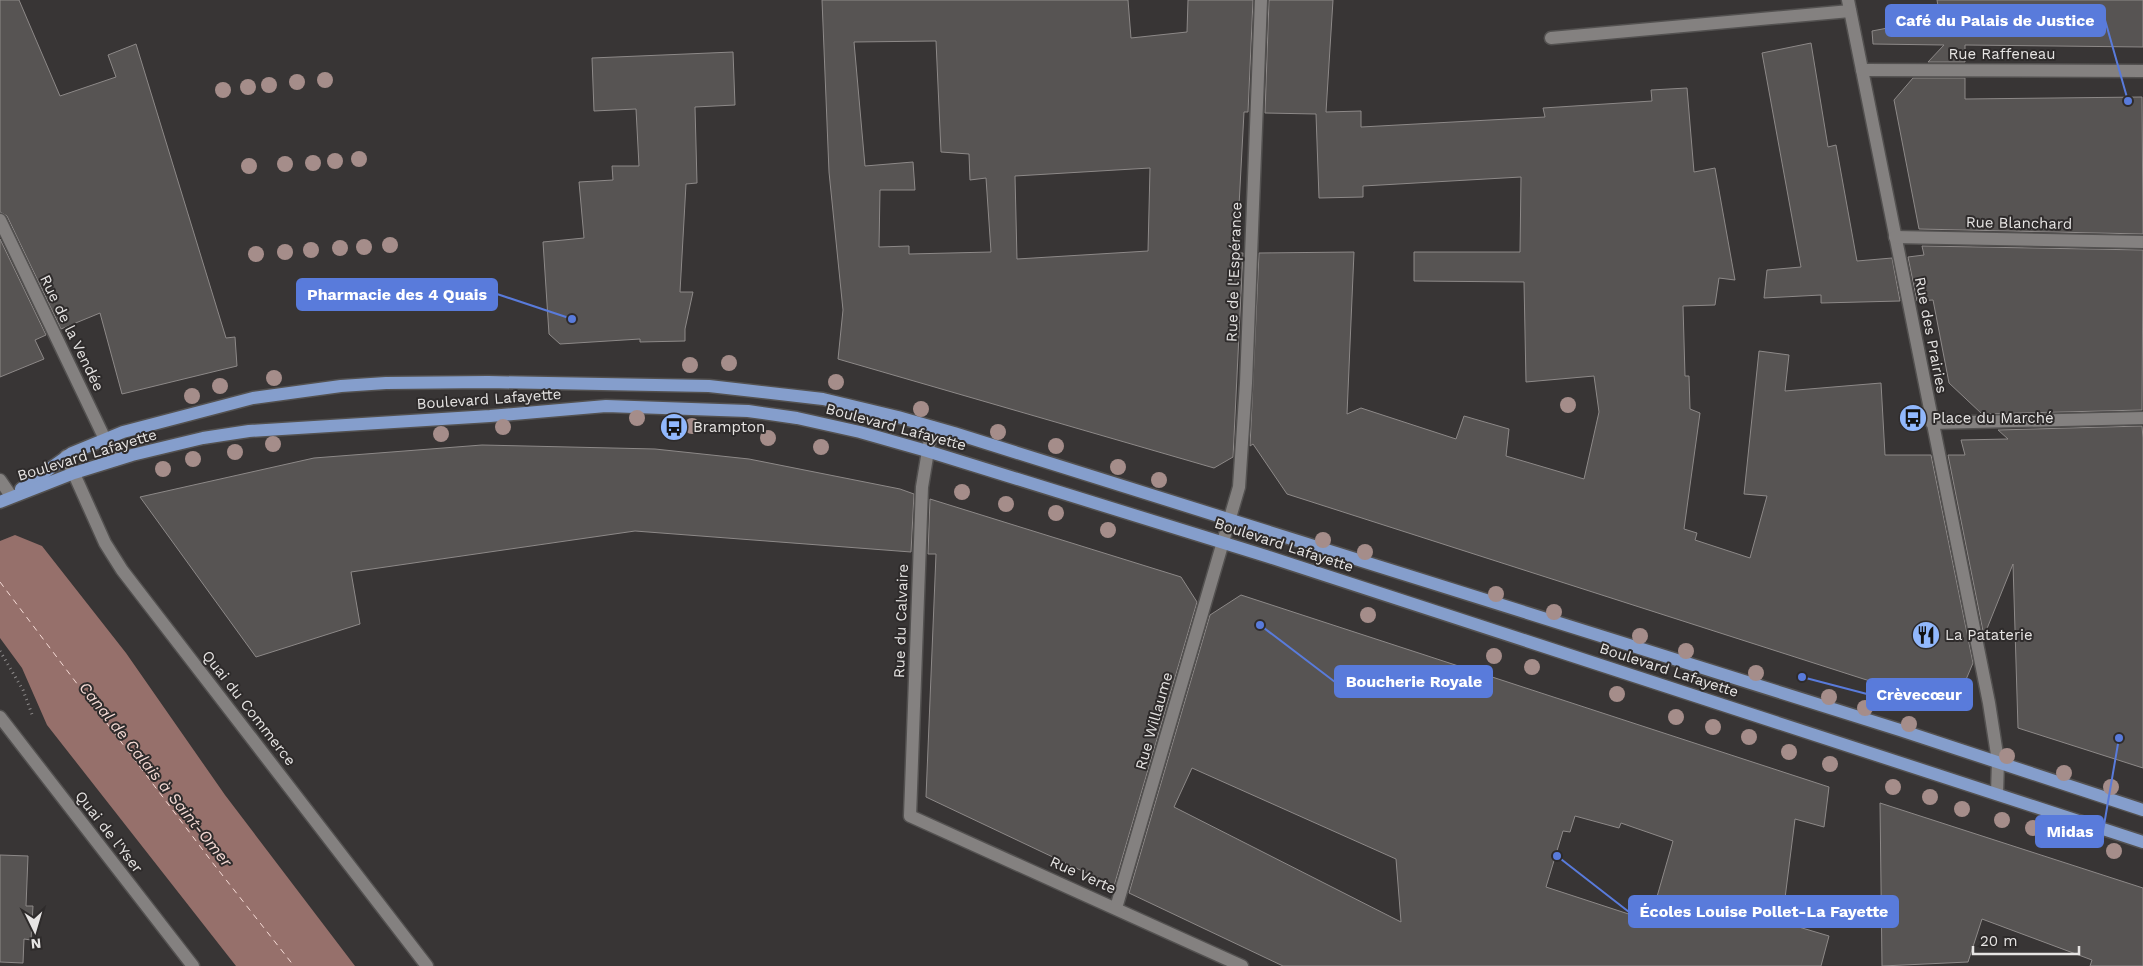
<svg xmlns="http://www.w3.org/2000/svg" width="2143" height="966" font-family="'Work Sans',sans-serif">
<rect width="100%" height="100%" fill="#383535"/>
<polygon fill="#96706b" points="15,535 42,546 126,653 225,795 355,966 236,966 47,725 22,668 0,638 0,541"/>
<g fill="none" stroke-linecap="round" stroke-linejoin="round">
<polyline stroke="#f6dbd6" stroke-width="1" stroke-dasharray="6 5" stroke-linecap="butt" points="0,582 212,862 294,966"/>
</g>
<g fill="#575453" stroke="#8d8988" fill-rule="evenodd">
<polygon points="0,0 19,0 60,96 116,77 108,55 136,44 226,338 235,337 237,366 122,394 100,313 61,329 7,216 0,212"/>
<path d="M822,0H1128L1131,38L1187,32L1188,0H1253L1248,112H1244L1239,206L1237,253H1243L1233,457L1214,468L838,359L843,310L829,172ZM936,41L941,152L969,154L970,180L986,178L991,252L909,254V246L879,247L880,190H915L913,162L865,166L854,42ZM1150,168L1148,251L1017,259L1015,176Z"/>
<polygon points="1269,0 1333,0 1326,112 1361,111 1361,127 1545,117 1543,108 1652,101 1651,90 1687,88 1694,172 1715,168 1735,280 1719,278 1715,305 1683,306 1685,376 1689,376 1690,409 1700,413 1684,529 1697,533 1695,540 1750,558 1767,496 1744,494 1759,351 1789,355 1785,391 1881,383 1885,455 1931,455 1973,663 1954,708 1287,494 1253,444 1250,446 1259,253 1354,252 1347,414 1361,408 1456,439 1464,416 1509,429 1506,456 1584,479 1599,412 1594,376 1526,382 1524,282 1414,281 1414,252 1520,252 1521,177 1363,186 1363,197 1319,198 1316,114 1265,113"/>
<polygon points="1937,0 2143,0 2143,47 1965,45 1965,62 1928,62 1944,45 1873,44 1872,31 1940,18"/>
<polygon points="1811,43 1828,147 1836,145 1857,261 1892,258 1900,301 1821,303 1821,295 1764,298 1767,270 1801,267 1762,53"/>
<polygon points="733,52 735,105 695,107 697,183 686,184 680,292 693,292 685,329 685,341 640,342 640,339 560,344 549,334 543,242 584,238 579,182 613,180 612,166 639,166 636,109 594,111 592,58"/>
<polygon points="1913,78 1965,78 1965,99 2142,97 2143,234 1919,229 1894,100"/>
<polygon points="0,239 46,335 35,340 44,359 0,377"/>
<polygon points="1922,246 2143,250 2142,410 1982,414 1949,383 1933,300 1917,301 1908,257 1924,255"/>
<polygon points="2142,426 2143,438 2143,768 2018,728 2013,564 1984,636 1948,455 1965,455 1961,440 2008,439 1998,430"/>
<polygon points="482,445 655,449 749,459 900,489 914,494 911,552 635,531 351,572 360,624 256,657 140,497 314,458"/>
<polygon points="930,499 1181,577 1197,602 1114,886 926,797 936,554 928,554"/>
<path d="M1241,595L1829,787L1824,827L1795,819L1782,922L1829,936L1821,966H1283L1129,893L1210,615ZM1192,768L1396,859L1401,922L1174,807ZM1575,816L1619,828L1621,823L1673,841L1650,921L1546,887L1563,831L1570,832Z"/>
<polygon points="1880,803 2143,888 2143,966 2090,966 2092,960 1982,919 1968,962 1882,966"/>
<polygon points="0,855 28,856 26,906 33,906 31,940 24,939 23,963 0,962"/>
</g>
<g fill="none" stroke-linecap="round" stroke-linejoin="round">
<defs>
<g id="minor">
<polyline points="1848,0 1989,703 1998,761 1997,794"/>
<polyline points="1551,38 1850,11"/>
<polyline points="1862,70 2143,71"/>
<polyline points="0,220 115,460"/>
<polyline points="1895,237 2143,242"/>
<polyline points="1932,423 2143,418"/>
<polyline points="932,427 922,487 910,816 1242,966"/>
<polyline points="66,456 105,543 122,570 427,966"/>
<polyline points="0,480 11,496"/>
<polyline points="0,717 193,966"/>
<polyline points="1116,908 1239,487 1246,383 1261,0"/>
</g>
<g id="major">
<polyline points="21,489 72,453 123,432 253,398 341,386 386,383 488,382 709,386 823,399 898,417 954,433 1900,730 2143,810"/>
<polyline points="0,502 74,473 132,455 203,438 249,431 490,416 606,406 748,411 797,418 860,432 927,451 1266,556 2143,842"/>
</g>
</defs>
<use href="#minor" stroke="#535150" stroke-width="15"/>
<use href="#major" stroke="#535150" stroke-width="15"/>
<polyline stroke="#8e8b8b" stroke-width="3" stroke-dasharray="1 4" stroke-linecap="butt" points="0,651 23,690 33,717"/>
<use href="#minor" stroke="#848180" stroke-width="12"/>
<use href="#major" stroke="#859ecc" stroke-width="12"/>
</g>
<g fill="#a58d8a">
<circle cx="325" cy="80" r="8"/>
<circle cx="297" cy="82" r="8"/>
<circle cx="269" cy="85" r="8"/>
<circle cx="248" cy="87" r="8"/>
<circle cx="223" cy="90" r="8"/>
<circle cx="359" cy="159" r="8"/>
<circle cx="335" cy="161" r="8"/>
<circle cx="313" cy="163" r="8"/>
<circle cx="285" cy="164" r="8"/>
<circle cx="249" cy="166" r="8"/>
<circle cx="390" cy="245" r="8"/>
<circle cx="364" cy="247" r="8"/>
<circle cx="340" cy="248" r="8"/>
<circle cx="311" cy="250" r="8"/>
<circle cx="285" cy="252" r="8"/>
<circle cx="256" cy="254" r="8"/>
<circle cx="729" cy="363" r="8"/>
<circle cx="690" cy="365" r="8"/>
<circle cx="274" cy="378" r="8"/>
<circle cx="836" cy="382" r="8"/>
<circle cx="220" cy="386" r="8"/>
<circle cx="192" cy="396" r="8"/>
<circle cx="1568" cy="405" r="8"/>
<circle cx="921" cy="409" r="8"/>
<circle cx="637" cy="418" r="8"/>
<circle cx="692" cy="426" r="8"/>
<circle cx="503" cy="427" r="8"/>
<circle cx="998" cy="432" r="8"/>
<circle cx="441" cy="434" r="8"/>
<circle cx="768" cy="438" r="8"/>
<circle cx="273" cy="444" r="8"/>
<circle cx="1056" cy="446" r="8"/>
<circle cx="821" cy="447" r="8"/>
<circle cx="235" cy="452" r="8"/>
<circle cx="193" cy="459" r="8"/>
<circle cx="1118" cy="467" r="8"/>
<circle cx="163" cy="469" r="8"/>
<circle cx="1159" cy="480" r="8"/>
<circle cx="962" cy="492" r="8"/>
<circle cx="1006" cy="504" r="8"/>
<circle cx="1056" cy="513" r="8"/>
<circle cx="1108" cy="530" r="8"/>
<circle cx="1323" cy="540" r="8"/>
<circle cx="1365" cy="552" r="8"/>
<circle cx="1496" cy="594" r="8"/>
<circle cx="1554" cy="612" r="8"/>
<circle cx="1368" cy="615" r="8"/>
<circle cx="1640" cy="636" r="8"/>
<circle cx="1686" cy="651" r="8"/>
<circle cx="1494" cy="656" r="8"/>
<circle cx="1532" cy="667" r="8"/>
<circle cx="1756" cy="673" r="8"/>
<circle cx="1617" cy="694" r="8"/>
<circle cx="1829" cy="697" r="8"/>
<circle cx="1865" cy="708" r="8"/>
<circle cx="1676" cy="717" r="8"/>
<circle cx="1909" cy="724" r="8"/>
<circle cx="1713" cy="727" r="8"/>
<circle cx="1749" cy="737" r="8"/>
<circle cx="1789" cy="752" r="8"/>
<circle cx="2007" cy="756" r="8"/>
<circle cx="1830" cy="764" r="8"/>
<circle cx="2064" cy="773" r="8"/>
<circle cx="1893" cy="787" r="8"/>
<circle cx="2111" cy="787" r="8"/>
<circle cx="1930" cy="797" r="8"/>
<circle cx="1962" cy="809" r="8"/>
<circle cx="2002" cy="820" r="8"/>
<circle cx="2033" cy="828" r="8"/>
<circle cx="2114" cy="851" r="8"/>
</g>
<defs>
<symbol id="bus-disc" viewBox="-11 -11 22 22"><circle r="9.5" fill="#91b8fd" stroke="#2e2b2b"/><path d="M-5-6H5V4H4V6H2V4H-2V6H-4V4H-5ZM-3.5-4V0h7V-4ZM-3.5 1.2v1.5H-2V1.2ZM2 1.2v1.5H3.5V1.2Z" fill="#111"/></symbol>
<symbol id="restaurant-disc" viewBox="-11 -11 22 22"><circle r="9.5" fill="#91b8fd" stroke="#2e2b2b"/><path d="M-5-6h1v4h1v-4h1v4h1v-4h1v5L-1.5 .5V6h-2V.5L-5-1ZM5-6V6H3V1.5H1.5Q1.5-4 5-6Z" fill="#111"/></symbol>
</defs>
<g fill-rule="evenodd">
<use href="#bus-disc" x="1897" y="402" width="32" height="32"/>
<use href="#bus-disc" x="658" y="411" width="32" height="32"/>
<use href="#restaurant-disc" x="1910" y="619" width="32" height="32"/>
</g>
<g text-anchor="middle" stroke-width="4" stroke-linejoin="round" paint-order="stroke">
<g font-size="15" fill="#e6e4e3" stroke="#2e2b2b">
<text x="2002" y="59">Rue Raffeneau</text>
<text transform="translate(2019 223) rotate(1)" y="5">Rue Blanchard</text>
<text transform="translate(1234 272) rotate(-88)" y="5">Rue de l'Espérance</text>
<text transform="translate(72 333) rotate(64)" y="5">Rue de la Vendée</text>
<text transform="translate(1931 335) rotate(79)" y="5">Rue des Prairies</text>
<text transform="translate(489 399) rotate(-4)" y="5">Boulevard Lafayette</text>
<text transform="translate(896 427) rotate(15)" y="5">Boulevard Lafayette</text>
<text transform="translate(87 455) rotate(-17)" y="5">Boulevard Lafayette</text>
<text transform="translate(1284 545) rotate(18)" y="5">Boulevard Lafayette</text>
<text transform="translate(901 621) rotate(-88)" y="5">Rue du Calvaire</text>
<text transform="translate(1669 670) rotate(18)" y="5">Boulevard Lafayette</text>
<text transform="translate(249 708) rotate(52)" y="5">Quai du Commerce</text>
<text transform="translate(1154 721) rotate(-74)" y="5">Rue Willaume</text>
<text transform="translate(109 832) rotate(52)" y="5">Quai de l'Yser</text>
<text transform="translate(1083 875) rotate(24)" y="5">Rue Verte</text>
</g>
<g font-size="15" fill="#e6e4e3" stroke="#2e2b2b" text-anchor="start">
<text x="1932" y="423">Place du Marché</text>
<text x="693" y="432">Brampton</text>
<text x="1945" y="640">La Pataterie</text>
</g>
<g font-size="16" font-style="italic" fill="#f6dbd6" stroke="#2e2b2b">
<text transform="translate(156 774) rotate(51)" y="6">Canal de Calais à Saint-Omer</text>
</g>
</g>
<path fill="none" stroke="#597bdb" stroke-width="2" d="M2128 101L2105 20M572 319L497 294M1260 625L1335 682M1802 677L1867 694M2119 738L2103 831M1557 856L1629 912"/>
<g fill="#597bdb" stroke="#2e2b2b" stroke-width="2">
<circle cx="2128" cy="101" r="5"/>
<circle cx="572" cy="319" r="5"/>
<circle cx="1260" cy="625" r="5"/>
<circle cx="1802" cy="677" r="5"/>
<circle cx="2119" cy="738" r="5"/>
<circle cx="1557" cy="856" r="5"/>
</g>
<g fill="#597bdb" stroke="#597bdb" stroke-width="2">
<rect x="1886" y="5" width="219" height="31" rx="5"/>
<rect x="297" y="279" width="200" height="31" rx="5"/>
<rect x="1335" y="666" width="157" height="31" rx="5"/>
<rect x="1867" y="679" width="105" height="31" rx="5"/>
<rect x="2036" y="816" width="67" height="31" rx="5"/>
<rect x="1629" y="896" width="269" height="31" rx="5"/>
</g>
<g font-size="16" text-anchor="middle" font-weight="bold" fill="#fff">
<text x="1995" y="26">Café du Palais de Justice</text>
<text x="397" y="300">Pharmacie des 4 Quais</text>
<text x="1414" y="687">Boucherie Royale</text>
<text x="1919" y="700">Crèvecœur</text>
<text x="2070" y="837">Midas</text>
<text x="1764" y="917">Écoles Louise Pollet-La Fayette</text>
</g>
<g transform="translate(35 931) rotate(175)" stroke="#2e2b2b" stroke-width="4" paint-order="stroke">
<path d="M0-4L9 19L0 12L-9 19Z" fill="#e6e4e3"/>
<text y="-8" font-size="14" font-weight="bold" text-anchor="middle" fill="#e6e4e3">N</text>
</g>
<path d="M1973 946v8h106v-8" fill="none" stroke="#e6e4e3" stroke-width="2.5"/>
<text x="1980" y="946" font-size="15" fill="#e6e4e3" stroke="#2e2b2b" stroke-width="4" paint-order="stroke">20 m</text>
</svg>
